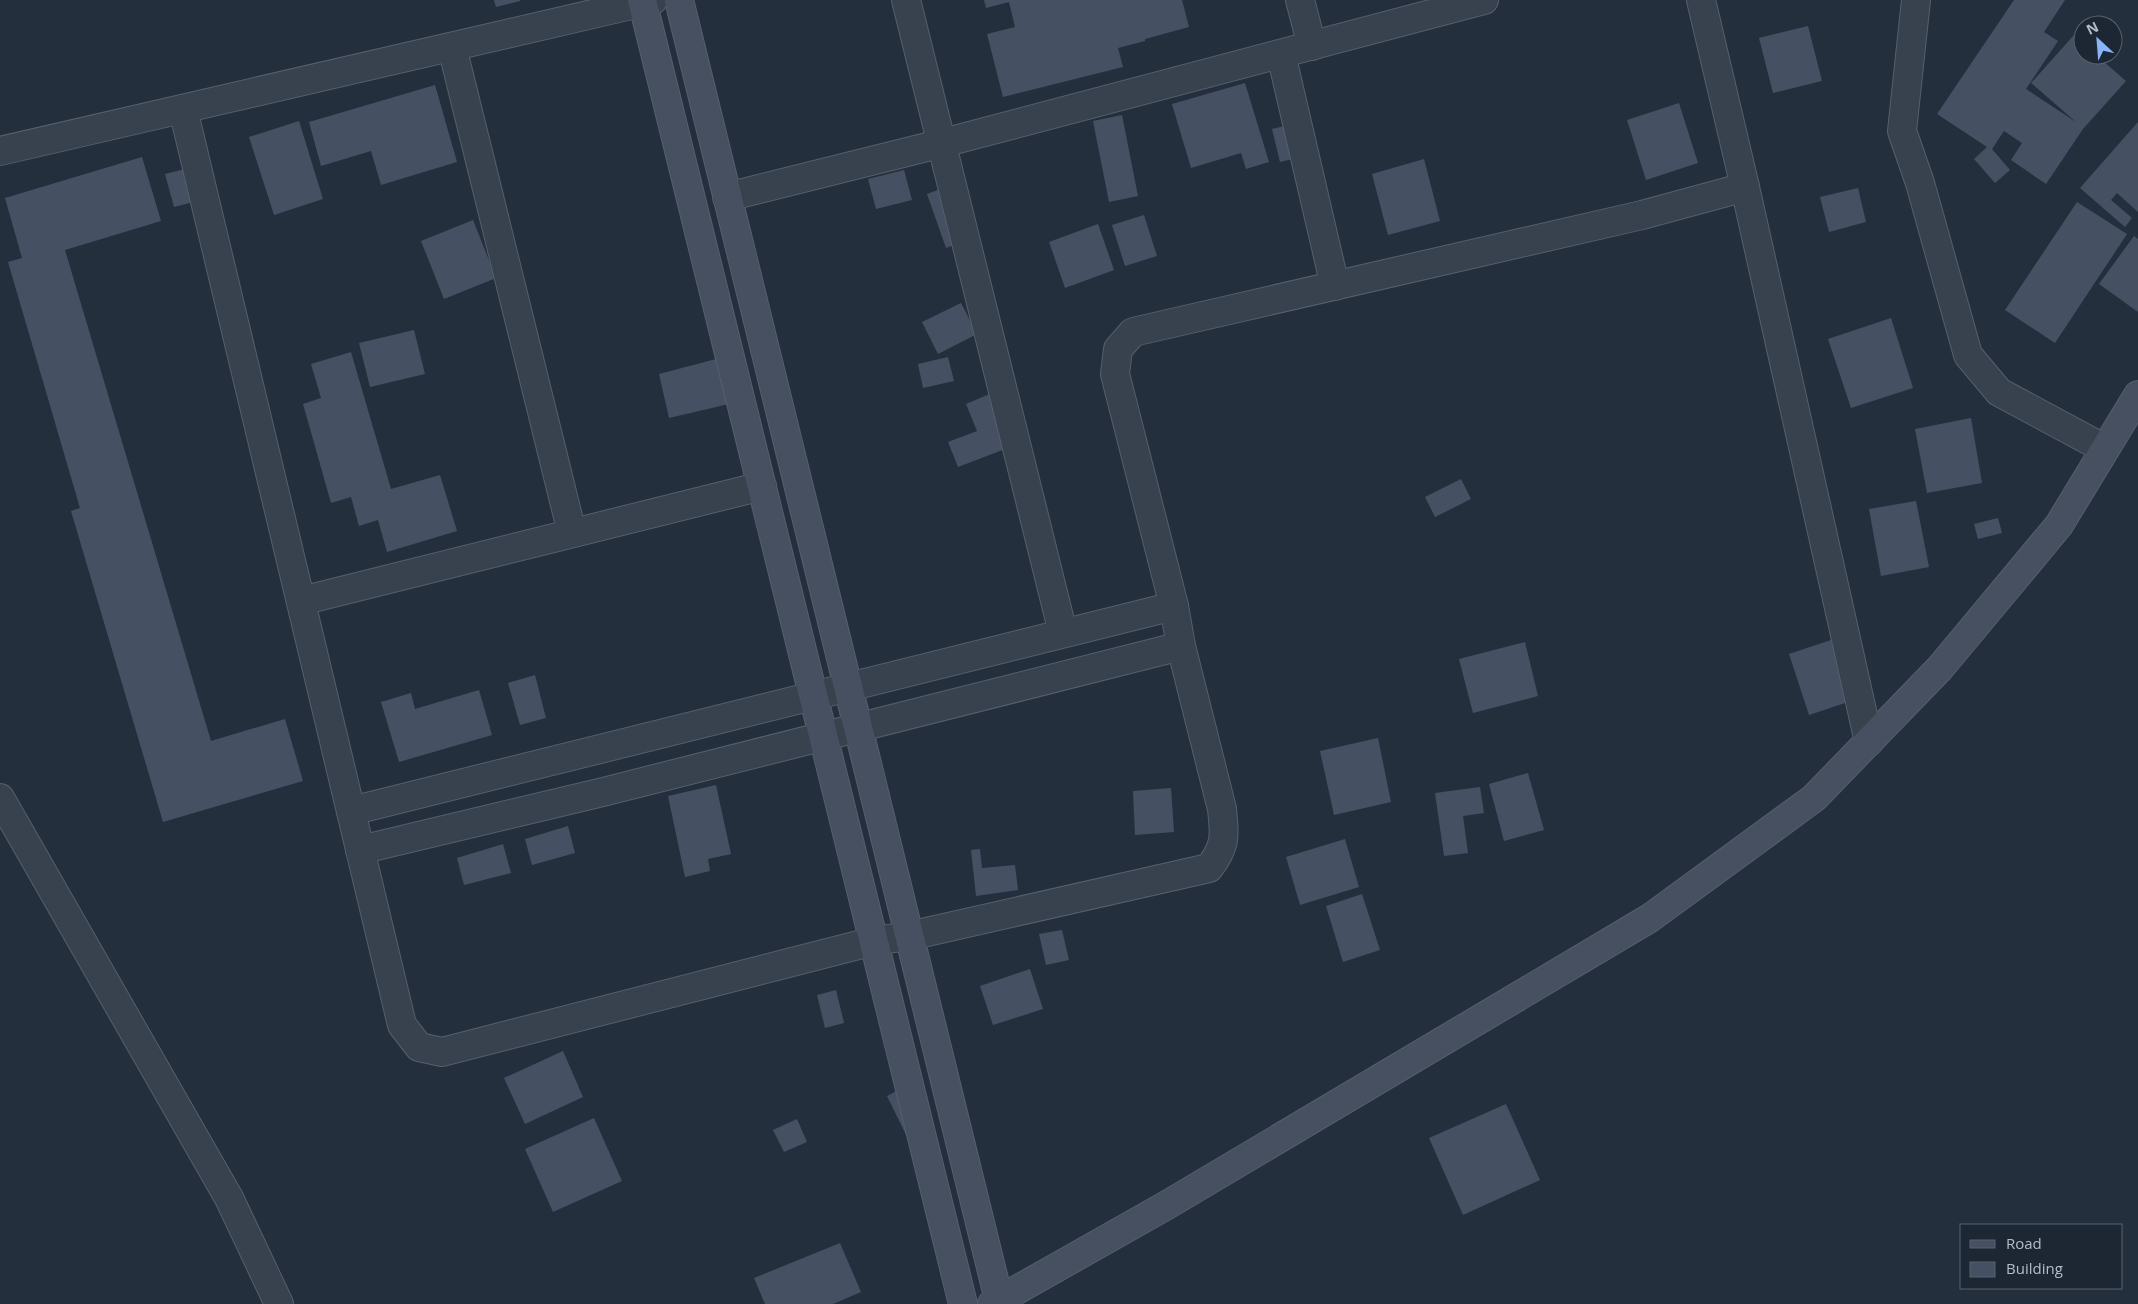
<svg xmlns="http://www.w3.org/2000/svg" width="2138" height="1304" font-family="'Open Sans',sans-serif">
<rect width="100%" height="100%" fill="#242f3e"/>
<g fill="#455162">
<polygon points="494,0 520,0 520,1 496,7"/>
<polygon points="984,0 1182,0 1189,27 1145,39 1145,41 1118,48 1123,67 1003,97 987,34 1015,27 1009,2 986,8"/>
<polygon points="2014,0 2065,0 2044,32 2058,41 2026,89 2076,122 2031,83 2074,35 2083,43 2083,55 2096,55 2126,81 2083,129 2046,184 2011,160 2022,143 2004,131 1992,149 2010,170 1995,183 1974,159 1987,147 1937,114"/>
<polygon points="1808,26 1822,81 1773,93 1759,38"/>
<polygon points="1245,83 1269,162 1246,169 1241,153 1191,168 1172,104"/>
<polygon points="435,85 457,162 381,185 371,151 321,166 309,122"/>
<polygon points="1679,103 1698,163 1646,180 1627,120"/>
<polygon points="1122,115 1138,196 1109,202 1093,121"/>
<polygon points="299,121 323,199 274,215 249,137"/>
<polygon points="1306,121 1314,154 1280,162 1272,129"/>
<polygon points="2138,122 2138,212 2117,193 2111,200 2132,218 2125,227 2080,188"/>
<polygon points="142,157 161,221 65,250 211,741 285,719 303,781 163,822 71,511 80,508 8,262 22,258 5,198"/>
<polygon points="1424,159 1440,221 1388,235 1372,174"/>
<polygon points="193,167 201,200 174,207 165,174"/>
<polygon points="904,170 912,200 876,209 868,179"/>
<polygon points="954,184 974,237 946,248 927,194"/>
<polygon points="1858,188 1866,222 1829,232 1820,197"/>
<polygon points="2077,202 2127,234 2055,343 2005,310"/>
<polygon points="1144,215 1157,256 1125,266 1112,225"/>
<polygon points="473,220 496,278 444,299 421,241"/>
<polygon points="1098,224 1114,270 1065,288 1049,242"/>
<polygon points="2134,236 2138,239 2138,312 2099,284"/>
<polygon points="961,303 977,334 938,354 922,322"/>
<polygon points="1891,318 1913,388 1851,408 1828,339"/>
<polygon points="414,330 425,374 370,387 359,343"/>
<polygon points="351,352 391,489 440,475 457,531 387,552 378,520 359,526 351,497 331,503 303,404 321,398 311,364"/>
<polygon points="735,354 746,400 669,418 659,374"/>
<polygon points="948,357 954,381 923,388 918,364"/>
<polygon points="992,393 1013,446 958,467 948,442 977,431 966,404"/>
<polygon points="1971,418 1982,483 1927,493 1915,429"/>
<polygon points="1461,479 1471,499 1435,517 1425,497"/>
<polygon points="1916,501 1929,567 1881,576 1869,509"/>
<polygon points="1998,518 2002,533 1978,539 1974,524"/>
<polygon points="1843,636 1863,697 1809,715 1789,654"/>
<polygon points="1525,642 1538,696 1473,713 1459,659"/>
<polygon points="535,675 546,718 520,725 508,683"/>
<polygon points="479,690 492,735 399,762 381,702 411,693 415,709"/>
<polygon points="1378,738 1391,802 1334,815 1320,751"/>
<polygon points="1528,773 1544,830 1504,841 1489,784"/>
<polygon points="716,785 731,854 708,859 710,871 685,877 668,796"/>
<polygon points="1480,787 1484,813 1463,816 1468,853 1444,856 1435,793"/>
<polygon points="1171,788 1174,832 1135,835 1133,791"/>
<polygon points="568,826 575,853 532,865 525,839"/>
<polygon points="1345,839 1359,887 1300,905 1286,857"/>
<polygon points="503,844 511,873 464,885 457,858"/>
<polygon points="980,849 982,868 1015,865 1018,890 976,896 971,850"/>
<polygon points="1362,894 1380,950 1343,962 1326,906"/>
<polygon points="1062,930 1069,960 1046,965 1039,934"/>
<polygon points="1030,969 1043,1009 993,1025 980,986"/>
<polygon points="836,990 844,1023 825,1028 817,995"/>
<polygon points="563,1051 583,1097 525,1124 504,1078"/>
<polygon points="908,1085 914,1151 887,1096"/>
<polygon points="1506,1104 1540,1180 1463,1215 1429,1138"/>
<polygon points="594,1118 622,1181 553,1212 525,1149"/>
<polygon points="797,1119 807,1142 784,1152 773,1130"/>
<polygon points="840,1243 861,1292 833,1304 765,1304 754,1278"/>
</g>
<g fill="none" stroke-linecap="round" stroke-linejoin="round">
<defs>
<g id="street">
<polyline points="906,0 1063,633"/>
<polyline points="1300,0 1312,46"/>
<polyline points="1916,0 1902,131 1920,183 1968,355 1999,392 2105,449"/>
<polyline points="452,47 572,533"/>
<polyline points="1281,54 1335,286"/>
<path d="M183,109L402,1025L419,1047L442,1052L874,941L909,936L1209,868C1226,846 1225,836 1222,809L1181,646L1174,606L1115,374L1118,349L1133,332L1642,215L1745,187L1701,0"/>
<polyline points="0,151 653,0"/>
<polyline points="1745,187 1869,742"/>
<polyline points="727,197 943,143 1484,0"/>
<polyline points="301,601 762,486"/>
<polyline points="0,798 229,1198 279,1304"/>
<polyline points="351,811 1174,606"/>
<polyline points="360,850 603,792 1181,646"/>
</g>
<g id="secondary">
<polyline points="642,0 963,1304"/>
<polyline points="679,0 999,1300"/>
<polyline points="992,1304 1167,1205 1650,918 1814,798 1940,668 2059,525 2138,395"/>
</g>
</defs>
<use href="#street" stroke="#565f6c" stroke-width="30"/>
<use href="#secondary" stroke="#565f6c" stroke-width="30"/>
<use href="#street" stroke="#38414e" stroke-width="28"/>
<use href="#secondary" stroke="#465061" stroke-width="28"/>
</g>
<rect x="1960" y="1224" width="162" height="65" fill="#1d2633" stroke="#59626f"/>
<rect x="1970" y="1240" width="25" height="8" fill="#465061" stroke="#59626f"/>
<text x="2006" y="1249" font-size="15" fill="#b4bcc9">Road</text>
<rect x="1970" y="1262" width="25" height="15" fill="#455162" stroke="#59626f"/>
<text x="2006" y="1274" font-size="15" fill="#b4bcc9">Building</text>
<g transform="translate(2098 40) rotate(334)"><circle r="24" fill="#1d2633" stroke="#59626f"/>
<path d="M0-4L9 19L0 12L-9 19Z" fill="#8ab4f8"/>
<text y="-8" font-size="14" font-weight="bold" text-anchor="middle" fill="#b4bcc9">N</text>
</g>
</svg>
